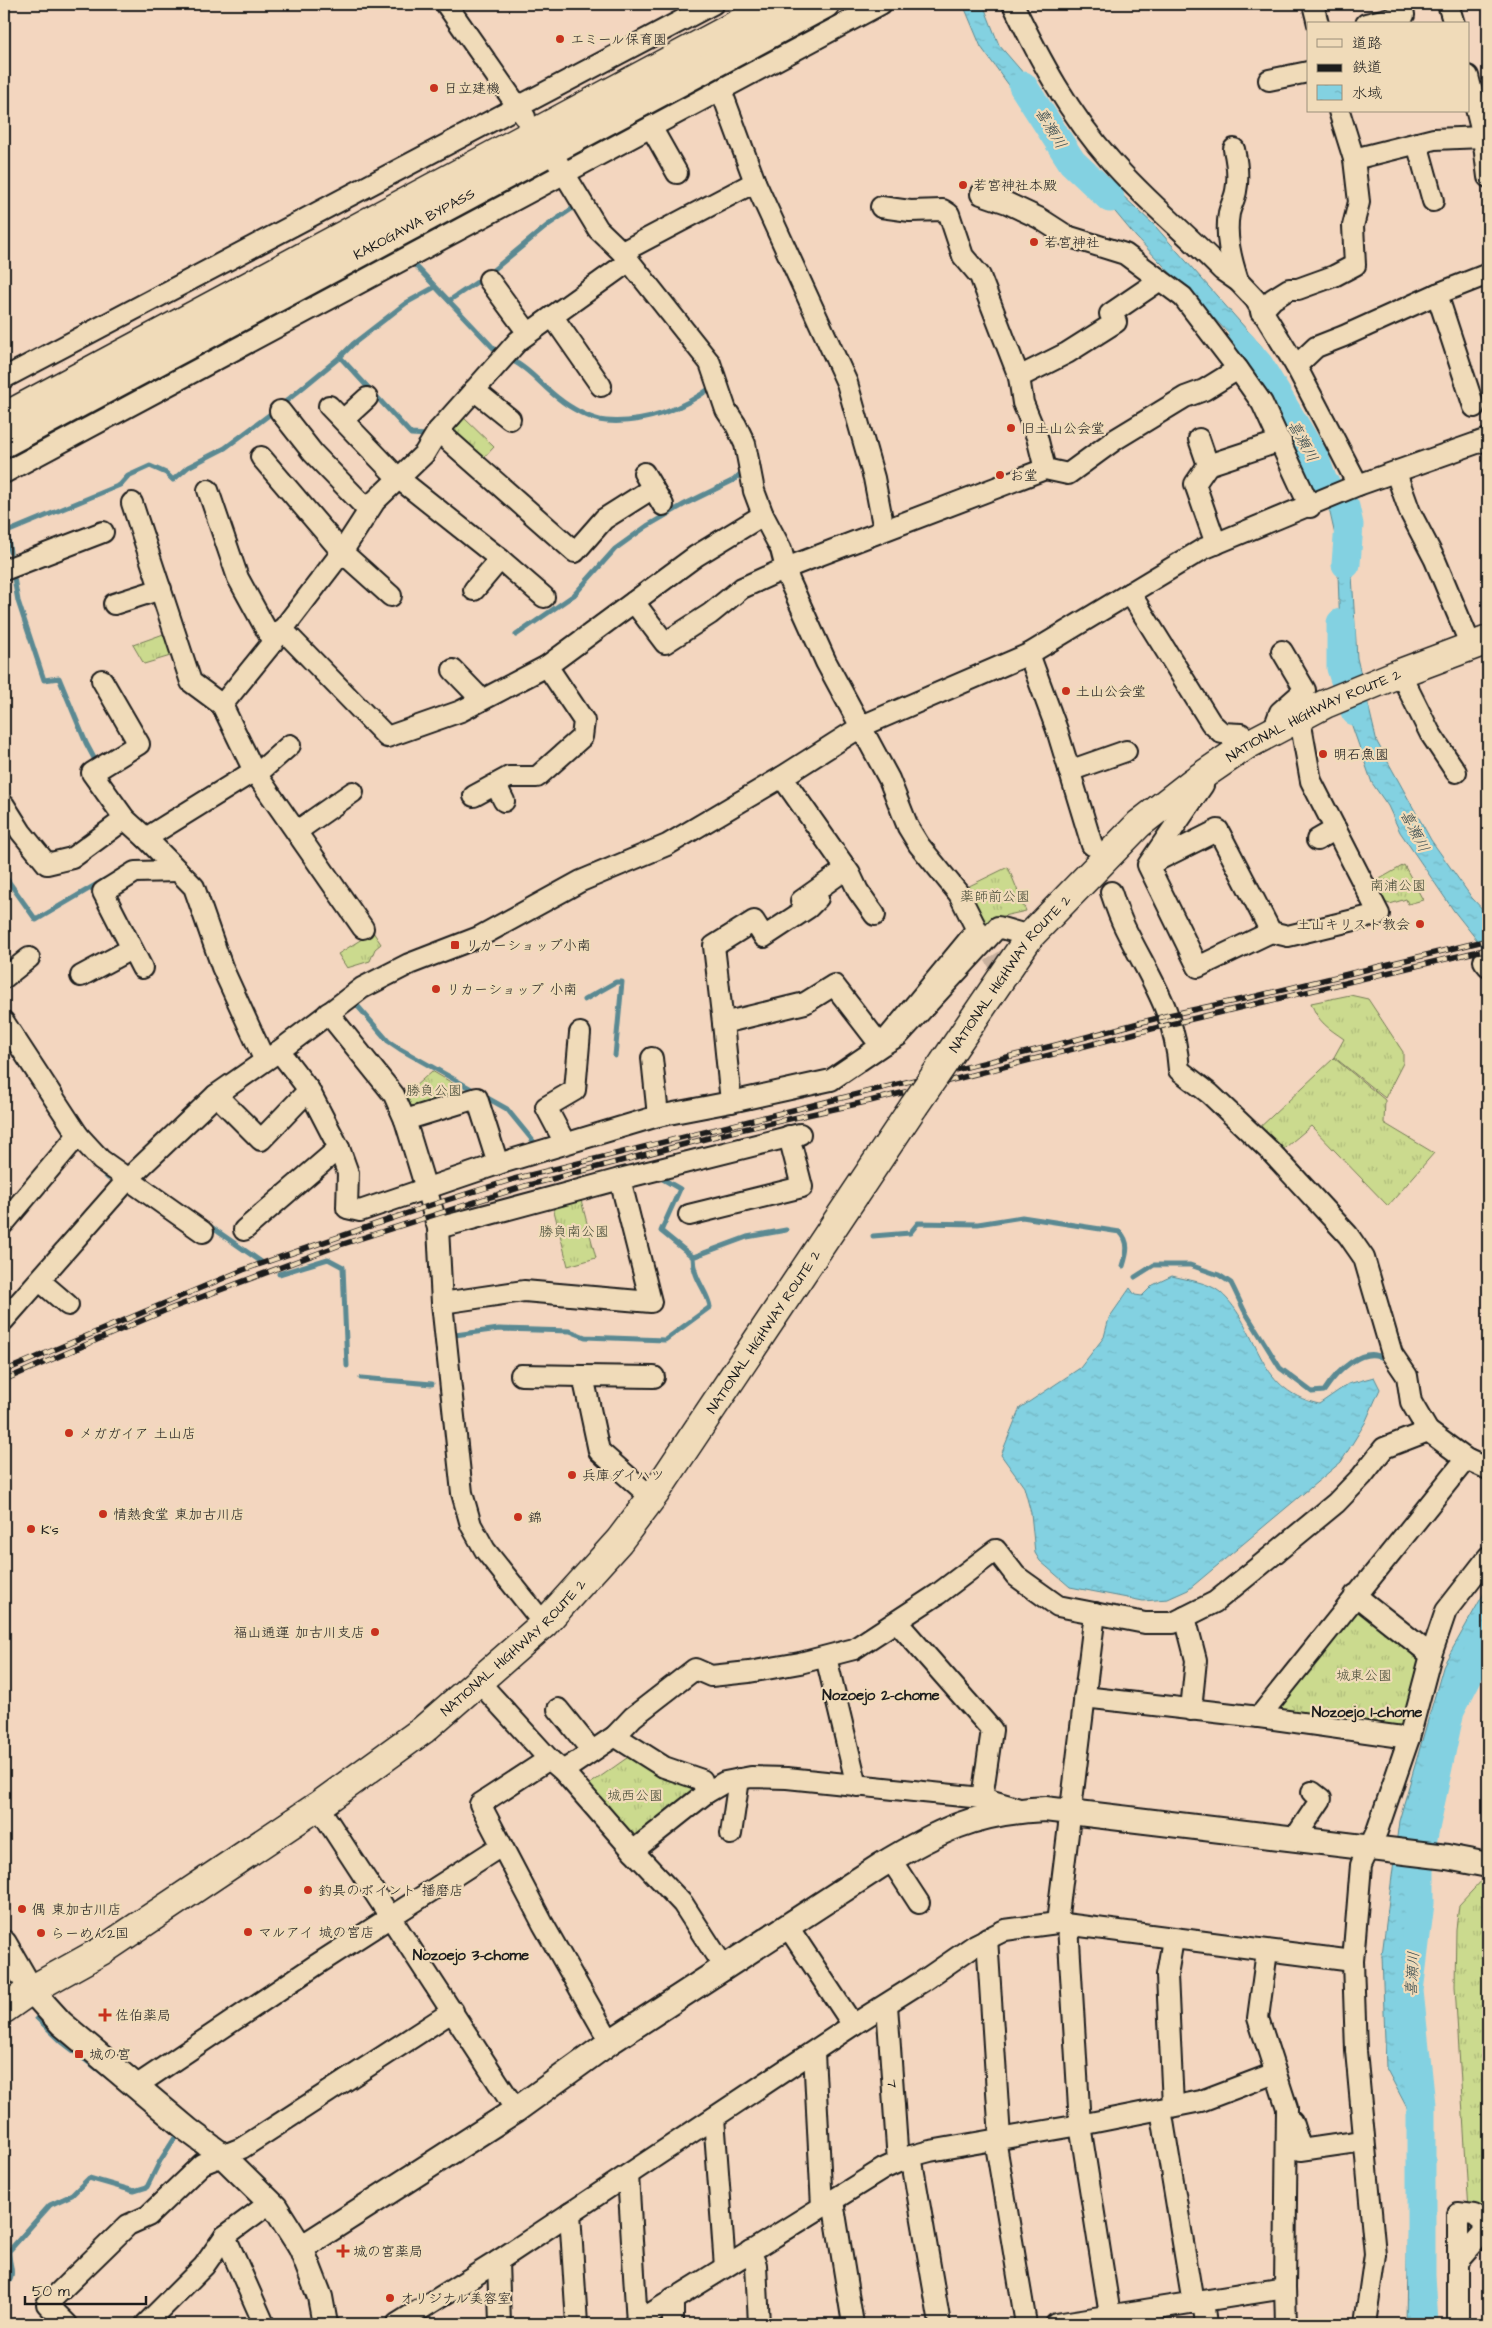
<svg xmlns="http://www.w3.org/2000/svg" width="1492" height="2328" font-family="'Architects Daughter','Klee One',sans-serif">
<defs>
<pattern id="grass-tufts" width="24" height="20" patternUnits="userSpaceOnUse" patternTransform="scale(1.25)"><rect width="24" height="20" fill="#cbda8e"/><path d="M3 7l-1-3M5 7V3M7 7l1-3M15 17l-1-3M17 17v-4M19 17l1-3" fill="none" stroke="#aeba7a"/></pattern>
<pattern id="water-ripples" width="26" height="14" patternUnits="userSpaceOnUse" patternTransform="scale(1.25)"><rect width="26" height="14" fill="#83d1e1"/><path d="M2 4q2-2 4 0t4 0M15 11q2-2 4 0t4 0" fill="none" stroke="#71b3c0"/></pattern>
</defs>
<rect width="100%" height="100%" fill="#f3d6bf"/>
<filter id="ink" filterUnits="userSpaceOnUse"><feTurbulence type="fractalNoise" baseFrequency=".02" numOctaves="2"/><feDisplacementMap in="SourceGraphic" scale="10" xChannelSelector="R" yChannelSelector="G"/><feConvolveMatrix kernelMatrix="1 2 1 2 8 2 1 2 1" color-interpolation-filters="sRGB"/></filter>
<g filter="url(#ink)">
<g fill="url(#grass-tufts)" stroke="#747b55">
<polygon points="461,415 494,447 480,462 452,432 461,423 457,419"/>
<polygon points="169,632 177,654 144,664 133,645"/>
<polygon points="1404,865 1423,900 1408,904 1406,899 1390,904 1380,901 1371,884"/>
<polygon points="1008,867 1026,911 994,918 980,931 959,891"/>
<polygon points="373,932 381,944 375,949 370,961 347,968 338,954"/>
<path d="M1350,995L1368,999L1403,1052V1063L1385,1098L1334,1057L1344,1039C1328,1028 1318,1022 1311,1003Z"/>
<polygon points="1334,1058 1385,1100 1384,1123 1434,1153 1388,1206 1311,1126 1280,1152 1257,1130"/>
<polygon points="432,1071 471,1094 412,1114 404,1096"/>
<polygon points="580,1196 596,1258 568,1266 552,1203"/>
<polygon points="1365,1608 1421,1660 1407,1721 1401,1729 1277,1713 1274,1705 1353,1611"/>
<polygon points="634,1753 691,1781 696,1795 632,1839 580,1791"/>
<polygon points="1485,1877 1488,1878 1488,2213 1469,2211 1455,1986 1456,1929 1459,1905"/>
</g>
<g fill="url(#water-ripples)" stroke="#5a8992">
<polygon points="963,4 983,4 999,45 1031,82 1050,114 1083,158 1155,226 1263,348 1322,457 1332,491 1349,525 1357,658 1377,742 1431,840 1472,898 1488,915 1488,954 1454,911 1400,832 1388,806 1372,783 1351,723 1341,662 1337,544 1323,482 1315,459 1259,365 1136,237 1081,171 1043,119 1014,92 981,47"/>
<path d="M1172,1276C1187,1280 1208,1282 1220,1292C1261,1328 1253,1389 1319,1404L1348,1384L1374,1377L1380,1389L1365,1423L1341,1462L1188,1590L1168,1599L1143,1601L1070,1587L1040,1561L1035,1553L1031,1513L1024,1487L1001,1455L1020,1408L1080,1368L1104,1337L1109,1318L1130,1288L1135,1295L1142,1296L1153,1285Z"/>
<polygon points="1488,1586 1488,1637 1450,1710 1420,1852 1420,1903 1409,1991 1421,2105 1421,2275 1424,2324 1406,2324 1408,2200 1413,2176 1415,2123 1386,2068 1382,1955 1399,1821 1444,1664"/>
</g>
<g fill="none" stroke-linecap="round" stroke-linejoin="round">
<g stroke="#5a8992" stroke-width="5">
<polyline points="414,264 499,354"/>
<polyline points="450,300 486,276 548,225 579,204"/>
<polyline points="340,357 411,434 428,435"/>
<path d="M513,361C530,369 543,387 558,398C569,407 591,420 606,421C645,424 683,409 713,386"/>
<polyline points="7,532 120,485 128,476 150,466 166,473 173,480 188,467 225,448 273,412 340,357 353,344 406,303 435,287"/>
<polyline points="4,533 7,532 10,552"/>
<polyline points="14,578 18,601 44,680 59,678 86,743 95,760"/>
<polyline points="516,635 574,595 615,549 647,526 685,504 734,480 744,470"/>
<polyline points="4,875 36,920 104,880"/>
<polyline points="584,1000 616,982 622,982 615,1056"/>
<polyline points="355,1003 388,1041 400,1049 507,1109 538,1147"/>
<polyline points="101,1171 108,1178"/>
<polyline points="661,1178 680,1189 661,1231 693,1257"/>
<polyline points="207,1224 263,1263"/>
<path d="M873,1236L910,1233L918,1223L978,1224L1022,1217L1120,1232C1130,1242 1127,1253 1123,1266"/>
<polyline points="279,1274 328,1259 343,1267 347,1366"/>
<path d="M1135,1277L1154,1265H1190L1219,1275L1231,1283L1234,1289L1244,1310L1280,1368L1312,1392L1324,1391C1335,1374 1364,1342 1386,1360"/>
<path d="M455,1335L499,1329L570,1331L585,1337L665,1340L710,1307C708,1291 693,1280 693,1257L747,1237L786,1230"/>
<polyline points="361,1378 432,1384"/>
<polyline points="37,2018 62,2042 109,2078"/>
<path d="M4,2285C18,2275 8,2265 9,2251L50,2205L72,2195L89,2178L134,2191L147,2187L160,2161L178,2133L177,2131"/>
</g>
<g stroke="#83d1e1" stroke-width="29">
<polyline points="1023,86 1072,162 1110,198"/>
<polyline points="1240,343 1259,365 1315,459 1323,482 1345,507 1349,525 1346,564"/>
<polyline points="1341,623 1341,668 1355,711"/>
<polyline points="1424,2324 1421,2275 1421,2105 1409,1991 1420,1903 1420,1852 1450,1710 1488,1637"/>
</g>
<polyline stroke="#c8b19e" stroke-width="20" stroke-dasharray="20 10" stroke-linecap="butt" points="977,930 1011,983"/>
<defs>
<g id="minor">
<polyline points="446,4 525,117"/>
<path d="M1013,4C1040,60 1069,114 1111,161C1145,200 1186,233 1222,270L1238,281L1255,299L1296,366L1358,485"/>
<polyline points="1448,4 1454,24"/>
<polyline points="1314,8 1318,24"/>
<polyline points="1366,24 1404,15 1402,4"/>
<polyline points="1468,76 1483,137 1488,177"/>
<polyline points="1269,80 1308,72"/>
<polyline points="721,90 755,182 847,383 874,478 884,530"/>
<polyline points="1339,111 1354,159 1434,139 1483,137"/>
<polyline points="651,127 677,173"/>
<polyline points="1417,143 1433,201"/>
<path d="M1234,149C1237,163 1239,177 1236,191C1235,198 1231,205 1229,213C1225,237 1231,259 1238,281"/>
<polyline points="558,163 598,229 622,252 710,363 726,410 736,425 745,444 754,491 763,515 781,549 789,580 826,662 889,779 908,827 919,845 959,894 977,930 881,1046 831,1080 731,1102 723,1023 805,1003 834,985 881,1046 898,1036 998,927 1030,936"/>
<polyline points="981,194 1007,203 1039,218 1067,236 1125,254 1183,297 1238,369"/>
<polyline points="881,207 910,211 943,210 949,214 963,256 980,276 1019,377 1023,403 1037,437 1045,469"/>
<polyline points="622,252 755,182"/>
<polyline points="489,280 528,333"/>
<polyline points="1437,294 1474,407"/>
<polyline points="1261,312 1273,299 1289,289 1298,289 1334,276 1355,265 1353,226 1359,202 1354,159"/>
<polyline points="553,317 601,386"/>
<polyline points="1296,366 1316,347 1344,336 1437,294 1488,274"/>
<polyline points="1019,377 1067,353 1116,322 1110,314 1160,280"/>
<polyline points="4,378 713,4"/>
<polyline points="474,390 510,419"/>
<polyline points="329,406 398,478 500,559 544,597"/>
<polyline points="280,411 313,453 368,510"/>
<polyline points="343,420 367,398"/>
<polyline points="438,431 575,552 604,519 653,488"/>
<polyline points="1199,439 1208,465"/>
<polyline points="261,457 342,552 391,596"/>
<polyline points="4,473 881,4"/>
<polyline points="644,473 663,505"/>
<polyline points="1396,473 1410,512 1435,560 1471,646"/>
<polyline points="208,490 238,578 273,642"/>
<polyline points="132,503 191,682 222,705"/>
<polyline points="1216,544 1195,484 1208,465 1281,441"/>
<polyline points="4,570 103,532"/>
<polyline points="474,590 500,559"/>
<polyline points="1130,593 1211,723 1222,733 1241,734 1247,745"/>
<polyline points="634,602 665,643 710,614 742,588 786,568 1045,469 1068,474 1116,439 1185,397 1204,390 1238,369 1262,403 1310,507"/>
<polyline points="114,604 161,589"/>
<polyline points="282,629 387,737 461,711 547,666 696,556 763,515"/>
<polyline points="1029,654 1057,730 1092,845"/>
<polyline points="453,670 481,699"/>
<polyline points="1400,673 1430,733 1456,772"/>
<polyline points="102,680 139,744 92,773 125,819 146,838 254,771"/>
<polyline points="1273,731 1280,712 1305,690 1282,651"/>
<polyline points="1069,771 1126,751"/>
<polyline points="257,774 290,745"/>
<polyline points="782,777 850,874 858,891 875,915"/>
<polyline points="496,785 504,801"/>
<polyline points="1193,792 1203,785 1148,865 1198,967 1271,932 1288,936 1379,914 1311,781 1302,731 1295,719"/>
<polyline points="474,796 509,777 537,777 582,737 584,721 547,666"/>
<polyline points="4,805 21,832 47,864 72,858 125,819"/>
<polyline points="297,831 353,792"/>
<polyline points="146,838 194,887 222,967 264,1059"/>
<polyline points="1317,840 1336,829"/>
<polyline points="1150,864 1218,830 1271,932"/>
<path d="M1111,892C1115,904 1119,916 1125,928C1150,979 1175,1010 1179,1070L1210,1094L1271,1152L1348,1235L1364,1258L1392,1354L1407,1376L1411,1402L1428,1431L1466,1459L1488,1469"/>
<polyline points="801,901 846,869"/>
<polyline points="363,928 254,771 222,705 273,642 342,552 375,501 424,454 438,431 518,341 628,262"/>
<polyline points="1484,961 1488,966"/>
<polyline points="142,968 103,892 135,872 178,871"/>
<polyline points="81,976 131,949"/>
<polyline points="4,978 29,958"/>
<polyline points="4,1022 78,1135 101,1160 203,1232"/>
<polyline points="723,1023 714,946 754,921 764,937 808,908 818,898"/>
<polyline points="279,1051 309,1090 339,1148 348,1173 347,1208 360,1211 498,1164 477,1098 405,1120 394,1095 328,1013"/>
<polyline points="652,1058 658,1116"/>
<polyline points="216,1095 261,1140 309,1090"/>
<polyline points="405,1120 438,1228 442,1303 462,1493 471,1525 485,1550 544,1624"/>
<polyline points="565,1143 546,1107 575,1090 580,1033"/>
<polyline points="498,1164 658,1116 731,1102"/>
<polyline points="689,1215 802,1187 789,1136"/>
<polyline points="4,1223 78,1135"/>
<polyline points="438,1228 620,1179"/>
<polyline points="244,1230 339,1148"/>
<polyline points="40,1281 68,1305"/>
<polyline points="442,1303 524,1291 651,1302 620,1179 800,1134"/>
<polyline points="4,1320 129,1178 216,1095 279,1051 362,988 409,964 479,937 581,881 667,845 782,777 862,726 1029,654 1203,549 1358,485 1488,439"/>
<polyline points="521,1375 583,1376"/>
<polyline points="652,1498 599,1451 583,1376 654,1377"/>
<polyline points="1355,1595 1431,1655"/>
<polyline points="1185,1617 1196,1660 1191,1710"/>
<polyline points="897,1622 992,1730 982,1798"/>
<polyline points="826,1657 857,1786"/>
<polyline points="479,1682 549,1759 563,1771 633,1851 706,1793 725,1782 751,1777 787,1778 982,1798 1023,1810"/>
<polyline points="1084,1697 1259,1717"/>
<polyline points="558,1709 592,1751"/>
<polyline points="615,1736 664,1767 702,1780 706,1793"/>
<polyline points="1409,1738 1259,1717 1466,1459"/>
<polyline points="549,1759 480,1804 543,1924 610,2042"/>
<polyline points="563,1771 615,1736 633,1717 695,1669 711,1676 749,1672 800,1663 854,1649 938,1594 996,1550 1016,1576 1058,1606 1145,1623 1173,1623 1215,1602 1257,1568 1336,1503 1362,1476 1384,1448 1428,1431"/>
<polyline points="318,1806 516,2110"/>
<polyline points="731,1834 739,1779"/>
<polyline points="1295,1838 1321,1799 1312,1792"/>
<polyline points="633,1851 683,1904 725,1969"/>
<polyline points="891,1860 919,1903"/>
<polyline points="1057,1923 1095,1613"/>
<polyline points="1068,1925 1080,2125 1110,2315"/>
<polyline points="788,1927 853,2025"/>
<polyline points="987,1938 1000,2138"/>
<path id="s1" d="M887,2005L898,2162"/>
<polyline points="814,2053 822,2207"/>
<polyline points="136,2086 316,1965 501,1846"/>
<polyline points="1173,2106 1167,1975 1173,1939"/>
<polyline points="1161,2109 1193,2303"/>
<polyline points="714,2118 725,2267"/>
<polyline points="1292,2122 1301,2150 1363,2141"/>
<polyline points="995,2139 1026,2324"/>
<polyline points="911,2156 940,2324"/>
<polyline points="628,2175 637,2323"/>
<polyline points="833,2201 853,2324"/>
<polyline points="570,2213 577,2324"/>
<polyline points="225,2236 264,2324"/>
<polyline points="750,2251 756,2265 759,2324"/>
<polyline points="498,2261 500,2324"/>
<polyline points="1285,2288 1286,2324"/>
<polyline points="673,2298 673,2324"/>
<polyline points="1203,2301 1206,2324"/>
<polyline points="67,2324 47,2304 128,2225 148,2216 202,2164 242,2148 453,2011"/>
<polyline points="146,2324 204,2266 225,2236 271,2202"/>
<polyline points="397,2324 498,2261 853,2025 923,1981 975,1945 1005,1930 1057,1923 1353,1961"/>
<polyline points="634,2324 883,2169 911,2156 930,2151 1080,2125 1201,2101 1275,2073"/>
<polyline points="1056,2324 1285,2288 1287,2108 1258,2018 1267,1951"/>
<polyline points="1365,2324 1375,2254 1356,2051 1353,1961 1361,1865 1377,1831 1409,1738 1431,1655 1446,1611 1488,1557"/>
<polyline points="1458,2324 1458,2213 1474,2215 1488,2227 1458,2261"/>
</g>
<g id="tertiary">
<polyline points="4,1943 31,1990 61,2023 188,2130 222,2155 275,2207 301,2248 320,2297 325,2324"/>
<path d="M301,2248L516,2110L610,2042L880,1866C937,1831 976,1812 1045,1809L1447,1857L1488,1865"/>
</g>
<g id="trunk">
<path id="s2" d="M945,1061L1030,936L1139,824L1193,782L1247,745L1325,704L1400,673L1488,640"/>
<path id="s3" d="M4,2009L31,1990L103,1950L318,1806L423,1730L544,1624L619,1541L656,1492L914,1106"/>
</g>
<g id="motorway">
<polyline points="4,417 775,4"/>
<path id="s4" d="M4,443L825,4"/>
</g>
</defs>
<use href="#minor" stroke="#1c1c1c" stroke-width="24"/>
<use href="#tertiary" stroke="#1c1c1c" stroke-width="28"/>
<use href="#trunk" stroke="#1c1c1c" stroke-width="31"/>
<use href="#motorway" stroke="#1c1c1c" stroke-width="31"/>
<use href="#minor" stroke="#f0dbb9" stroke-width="20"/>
<use href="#tertiary" stroke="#f0dbb9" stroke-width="24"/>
<use href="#trunk" stroke="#f0dbb9" stroke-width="28"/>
<use href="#motorway" stroke="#f0dbb9" stroke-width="28"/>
<defs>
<g id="rail">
<polyline points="4,1371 243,1270 431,1205 514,1179 1056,1045 1169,1015 1257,996 1488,940"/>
<polyline points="4,1380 164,1311 340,1245 525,1186 735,1131 870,1101 1171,1024 1488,949"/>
</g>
</defs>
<use href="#rail" stroke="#1c1c1c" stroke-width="5.5"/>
<use href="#rail" stroke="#f0dbb9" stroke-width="4" stroke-dasharray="11" stroke-linecap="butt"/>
<defs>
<polyline id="trunk-bridge" points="914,1106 945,1061"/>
</defs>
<use href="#trunk-bridge" stroke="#1c1c1c" stroke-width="31" stroke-linecap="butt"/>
<use href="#trunk-bridge" stroke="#f0dbb9" stroke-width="28"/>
</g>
</g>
<g fill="#c8321e" stroke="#f0dbb9" stroke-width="2">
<circle cx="560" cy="39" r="5"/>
<circle cx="434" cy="88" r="5"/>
<circle cx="963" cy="185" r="5"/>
<circle cx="1034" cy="242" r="5"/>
<circle cx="1011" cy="428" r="5"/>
<circle cx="1000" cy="475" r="5"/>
<circle cx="1066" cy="691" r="5"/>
<circle cx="1323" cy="754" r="5"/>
<circle cx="1420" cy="924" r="5"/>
<rect x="450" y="940" width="10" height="10" rx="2.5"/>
<circle cx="436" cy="989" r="5"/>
<circle cx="69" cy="1433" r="5"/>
<circle cx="572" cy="1475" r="5"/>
<circle cx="103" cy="1514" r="5"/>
<circle cx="518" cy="1517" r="5"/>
<circle cx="31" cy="1529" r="5"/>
<circle cx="375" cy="1632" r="5"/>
<circle cx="308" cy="1890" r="5"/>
<circle cx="22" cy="1909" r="5"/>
<circle cx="248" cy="1932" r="5"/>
<circle cx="41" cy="1933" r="5"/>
<path d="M102.5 2007.5h5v5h5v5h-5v5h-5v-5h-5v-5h5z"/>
<rect x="74" y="2049" width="10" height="10" rx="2.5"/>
<path d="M340.5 2243.5h5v5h5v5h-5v5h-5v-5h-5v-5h5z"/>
<circle cx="390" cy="2298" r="5"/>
</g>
<g text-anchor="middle" stroke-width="4.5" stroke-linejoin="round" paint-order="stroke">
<g font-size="14" fill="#1c1c1c" stroke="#f0dbb9" text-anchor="start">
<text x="570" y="44">エミール保育園</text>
<text x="444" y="93">日立建機</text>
<text x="973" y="190">若宮神社本殿</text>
<text x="1044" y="247">若宮神社</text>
<text x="1021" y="433">旧土山公会堂</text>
<text x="1010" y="480">お堂</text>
<text x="1076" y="696">土山公会堂</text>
<text x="1333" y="759">明石魚園</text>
<text x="1410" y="929" text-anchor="end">土山キリスト教会</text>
<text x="465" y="950">リカーショップ小南</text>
<text x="446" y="994">リカーショップ 小南</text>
<text x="79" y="1438">メガガイア 土山店</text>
<text x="582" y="1480">兵庫ダイハツ</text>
<text x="113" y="1519">情熱食堂 東加古川店</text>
<text x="528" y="1522">錦</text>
<text x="41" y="1534">K's</text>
<text x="365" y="1637" text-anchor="end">福山通運 加古川支店</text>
<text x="318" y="1895">釣具のポイント 播磨店</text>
<text x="32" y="1914">偶 東加古川店</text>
<text x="258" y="1937">マルアイ 城の宮店</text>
<text x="51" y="1938">らーめん2国</text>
<text x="115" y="2020">佐伯薬局</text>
<text x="89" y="2059">城の宮</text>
<text x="353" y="2256">城の宮薬局</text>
<text x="400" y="2303">オリジナル美容室</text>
</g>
<g font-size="14" fill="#1c1c1c" stroke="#f0dbb9">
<text dy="5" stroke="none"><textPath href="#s4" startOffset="465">KAKOGAWA BYPASS</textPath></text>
<text dy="5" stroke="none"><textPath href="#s2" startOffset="514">NATIONAL HIGHWAY ROUTE 2</textPath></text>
<text dy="5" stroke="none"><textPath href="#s2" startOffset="109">NATIONAL HIGHWAY ROUTE 2</textPath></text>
<text dy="5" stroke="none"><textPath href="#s3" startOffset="1031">NATIONAL HIGHWAY ROUTE 2</textPath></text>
<text dy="5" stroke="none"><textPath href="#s3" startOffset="626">NATIONAL HIGHWAY ROUTE 2</textPath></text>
<text dy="5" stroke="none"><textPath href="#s1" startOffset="79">7</textPath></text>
</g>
<g font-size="14" fill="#484c38" stroke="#f0dbb9">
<text x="1398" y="890">南浦公園</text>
<text x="995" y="901">薬師前公園</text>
<text x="434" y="1095">勝負公園</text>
<text x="574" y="1236">勝負南公園</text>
<text x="1364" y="1680">城東公園</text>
<text x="635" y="1800">城西公園</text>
</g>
<g font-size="15" font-style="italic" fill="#36494d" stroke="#f0dbb9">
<text transform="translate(1051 128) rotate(59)" y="5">喜瀬川</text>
<text transform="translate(1303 441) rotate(61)" y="5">喜瀬川</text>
<text transform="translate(1415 831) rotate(63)" y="5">喜瀬川</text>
<text transform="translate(1412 1974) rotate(-86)" y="5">喜瀬川</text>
</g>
<g font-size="15" font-weight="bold" fill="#1c1c1c" stroke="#f0dbb9">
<text x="881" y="1700">Nozoejo 2-chome</text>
<text x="1367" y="1717">Nozoejo 1-chome</text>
<text x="471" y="1960">Nozoejo 3-chome</text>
</g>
</g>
<rect width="1492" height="2328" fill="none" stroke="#f0dbb9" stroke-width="20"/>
<rect x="10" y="10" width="1472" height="2308" fill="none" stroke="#1c1c1c" stroke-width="2" filter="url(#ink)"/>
<rect x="1307" y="22" width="162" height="90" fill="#f0dbb9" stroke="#9b8f7a"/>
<rect x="1317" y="39" width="25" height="8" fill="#f0dbb9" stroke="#9b8f7a"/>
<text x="1352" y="48" font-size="15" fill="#1c1c1c">道路</text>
<rect x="1317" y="64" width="25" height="8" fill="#1c1c1c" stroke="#9b8f7a"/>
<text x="1352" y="72" font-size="15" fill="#1c1c1c">鉄道</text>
<rect x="1317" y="85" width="25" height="15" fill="url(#water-ripples)" stroke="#9b8f7a"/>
<text x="1352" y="98" font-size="15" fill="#1c1c1c">水域</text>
<path d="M25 2296v8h121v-8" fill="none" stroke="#1c1c1c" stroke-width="2.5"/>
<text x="32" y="2296" font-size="15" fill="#1c1c1c" stroke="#f0dbb9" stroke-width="4" paint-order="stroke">50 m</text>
</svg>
